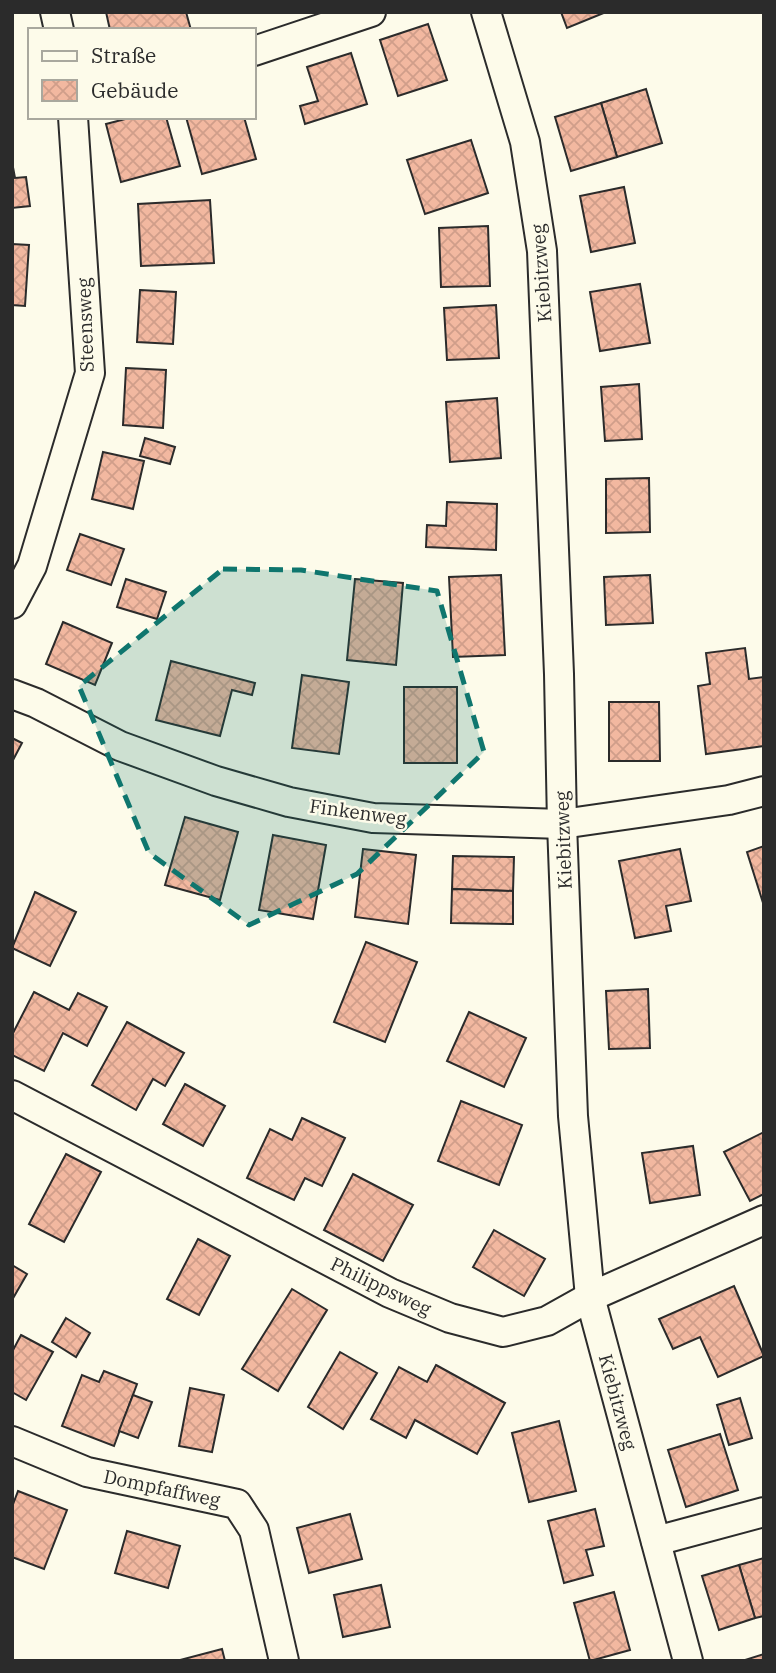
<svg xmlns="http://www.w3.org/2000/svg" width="776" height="1673" font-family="'IBM Plex Serif',serif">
<defs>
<pattern id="building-cross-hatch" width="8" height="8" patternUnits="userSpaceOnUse" patternTransform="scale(1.75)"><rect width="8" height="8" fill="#f2b8a0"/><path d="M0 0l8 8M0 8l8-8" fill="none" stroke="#d09e8a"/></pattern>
</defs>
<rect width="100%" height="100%" fill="#fdfbea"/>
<g fill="url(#building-cross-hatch)" stroke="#2b2b2b" stroke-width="2">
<polygon points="106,12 186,12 191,30 110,30"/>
<polygon points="561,12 606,12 567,28"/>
<polygon points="428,24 447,80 398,96 380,40"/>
<polygon points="351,53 367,104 305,124 300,106 318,101 307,67"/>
<polygon points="646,89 662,143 617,157 601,103"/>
<polygon points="601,103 617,157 571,171 555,117"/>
<polygon points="133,117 166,117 180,166 121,182 106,124"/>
<polygon points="186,117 244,117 256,159 202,174"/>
<polygon points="471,140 488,193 425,214 407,160"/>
<polygon points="12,162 15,178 26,177 30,206 12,208"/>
<polygon points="624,187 635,243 591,252 580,196"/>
<polygon points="210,200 214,263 141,266 138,204"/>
<polygon points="488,226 490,286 441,287 439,228"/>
<polygon points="12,244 29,245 25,306 12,305"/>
<polygon points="640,284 650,343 600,351 590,292"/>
<polygon points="140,290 176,292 173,344 137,342"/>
<polygon points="496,305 499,358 447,360 444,308"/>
<polygon points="126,368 166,370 163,428 123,425"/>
<polygon points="639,384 642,439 605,441 601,387"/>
<polygon points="497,398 501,458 450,462 446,402"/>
<polygon points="145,438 175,447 170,464 140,456"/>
<polygon points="103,452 144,461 133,509 92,499"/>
<polygon points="649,478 650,532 606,533 606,479"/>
<polygon points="447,502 497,504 496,550 426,547 427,525 446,526"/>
<polygon points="80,534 124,549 111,585 67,570"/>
<polygon points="501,575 505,655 453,657 449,577"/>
<polygon points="650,575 653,623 606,625 604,577"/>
<polygon points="126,579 166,592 157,619 117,607"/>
<polygon points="355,579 403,583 396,665 347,660"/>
<polygon points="63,622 112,643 95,685 46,664"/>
<polygon points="745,648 749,679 764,677 764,746 706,754 698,686 710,684 706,653"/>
<polygon points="171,661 255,683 252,695 232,690 220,736 156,720"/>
<polygon points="302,675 349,682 339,754 292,748"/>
<rect x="404" y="687" width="53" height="76"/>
<polygon points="609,702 659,702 660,761 609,761"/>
<polygon points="12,738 22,743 12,762"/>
<polygon points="185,817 238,832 220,900 165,885"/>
<polygon points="273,835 326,845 313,919 259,910"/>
<polygon points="764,846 764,906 747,852"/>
<polygon points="363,849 416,855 408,924 355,917"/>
<polygon points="680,849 691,901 666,906 671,931 635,938 619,861"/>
<polygon points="453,856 514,857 513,891 452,889"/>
<polygon points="452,889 513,891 513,924 451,923"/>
<polygon points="35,892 76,912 50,966 12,948"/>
<polygon points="366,942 417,962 385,1042 334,1022"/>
<polygon points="648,989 650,1048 609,1049 606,991"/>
<polygon points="34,992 69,1010 78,993 107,1007 87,1046 63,1033 44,1071 12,1055 12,1035"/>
<polygon points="469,1012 526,1038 504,1087 447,1061"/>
<polygon points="127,1022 184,1053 165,1086 153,1079 136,1110 92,1085"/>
<polygon points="185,1084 225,1106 203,1146 163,1124"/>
<polygon points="461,1101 522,1125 499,1185 438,1161"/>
<polygon points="302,1118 345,1138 322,1186 305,1178 294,1200 247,1178 270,1129 292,1140"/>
<polygon points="764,1132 764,1194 750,1201 724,1152"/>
<polygon points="693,1146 700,1195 650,1203 642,1153"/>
<polygon points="66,1154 101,1172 64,1242 29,1224"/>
<polygon points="353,1174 413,1205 383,1261 324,1230"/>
<polygon points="494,1230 545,1259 524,1296 473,1267"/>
<polygon points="198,1239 230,1256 199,1315 167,1299"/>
<polygon points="12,1265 27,1274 12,1300"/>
<polygon points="734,1286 764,1356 718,1377 700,1337 673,1349 659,1319"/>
<polygon points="292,1289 327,1310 278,1391 242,1369"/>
<polygon points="66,1318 90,1333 76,1357 52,1342"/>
<polygon points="21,1335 53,1352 26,1400 12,1392 12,1352"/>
<polygon points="340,1352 377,1373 343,1429 308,1407"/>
<polygon points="436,1365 505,1403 477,1454 415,1420 406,1438 371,1419 399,1367 427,1382"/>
<polygon points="104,1371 137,1384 114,1446 62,1426 82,1375 99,1382"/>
<polygon points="190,1388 224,1395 212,1452 179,1446"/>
<polygon points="133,1395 152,1402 138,1438 119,1431"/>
<polygon points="740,1398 752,1438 729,1445 717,1405"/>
<polygon points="559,1421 576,1491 529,1502 512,1433"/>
<polygon points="720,1434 738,1490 686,1507 668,1450"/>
<polygon points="18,1491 67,1510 44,1569 12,1557 12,1507"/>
<polygon points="595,1509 604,1546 586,1550 593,1575 564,1583 548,1521"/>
<polygon points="350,1514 362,1559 309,1573 297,1528"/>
<polygon points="127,1531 180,1546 168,1588 115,1573"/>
<polygon points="764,1558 764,1616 755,1618 739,1565"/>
<polygon points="739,1565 755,1618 719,1630 702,1576"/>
<polygon points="381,1585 390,1627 343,1637 334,1595"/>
<polygon points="614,1592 630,1650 590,1661 574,1603"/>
<polygon points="222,1649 225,1661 180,1661 180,1660"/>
<polygon points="764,1654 764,1661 742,1661"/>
</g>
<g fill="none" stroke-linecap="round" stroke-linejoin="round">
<defs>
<g id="minor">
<polyline points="55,12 59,30"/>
<polyline points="486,12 525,142 542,251 559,674 562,824 573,1116 590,1297 688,1661"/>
<polyline points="254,51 371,12"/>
<polyline points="12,604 32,566 90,373 73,117"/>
<polyline points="12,694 36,703 120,746 216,781 289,802 373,818 562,824 729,800 764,791"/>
<polyline points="12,1095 390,1293 450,1318 503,1332 547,1321 590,1297 764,1220"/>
<polyline points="12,1441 87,1472 237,1504 254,1530 284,1661"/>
<polyline points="656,1541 764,1512"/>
</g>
</defs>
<use href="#minor" stroke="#2b2b2b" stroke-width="32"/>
<use href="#minor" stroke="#fdfbea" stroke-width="28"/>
</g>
<path fill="#0f766e" fill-opacity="0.2" stroke="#0f766e" stroke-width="5" stroke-dasharray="14 9" stroke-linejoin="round" d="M223,569L301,570L437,591L484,752L357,874L249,925L149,853L79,686Z"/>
<g text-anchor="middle" stroke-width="5" stroke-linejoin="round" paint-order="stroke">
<g font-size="19" fill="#2b2b2b" stroke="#fdfbea">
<text transform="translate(541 273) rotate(-94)" y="7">Kiebitzweg</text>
<text transform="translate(85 325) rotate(-92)" y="7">Steensweg</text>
<text transform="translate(358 812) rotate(8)" y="7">Finkenweg</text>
<text transform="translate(563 840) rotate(-92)" y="7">Kiebitzweg</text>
<text transform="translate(381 1286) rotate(26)" y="7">Philippsweg</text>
<text transform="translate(618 1402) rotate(75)" y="7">Kiebitzweg</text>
<text transform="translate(162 1488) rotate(12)" y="7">Dompfaffweg</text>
</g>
</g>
<rect width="776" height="1673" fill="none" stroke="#2b2b2b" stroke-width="28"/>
<rect x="28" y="28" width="228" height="91" fill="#fdfbea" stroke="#a9a89e" stroke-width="2"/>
<rect x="42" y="51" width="35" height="10" fill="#fdfbea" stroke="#a9a89e" stroke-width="2"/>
<text x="91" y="63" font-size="21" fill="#2b2b2b">Straße</text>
<rect x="42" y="80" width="35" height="21" fill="url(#building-cross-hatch)" stroke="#a9a89e" stroke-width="2"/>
<text x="91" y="98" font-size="21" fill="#2b2b2b">Gebäude</text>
</svg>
